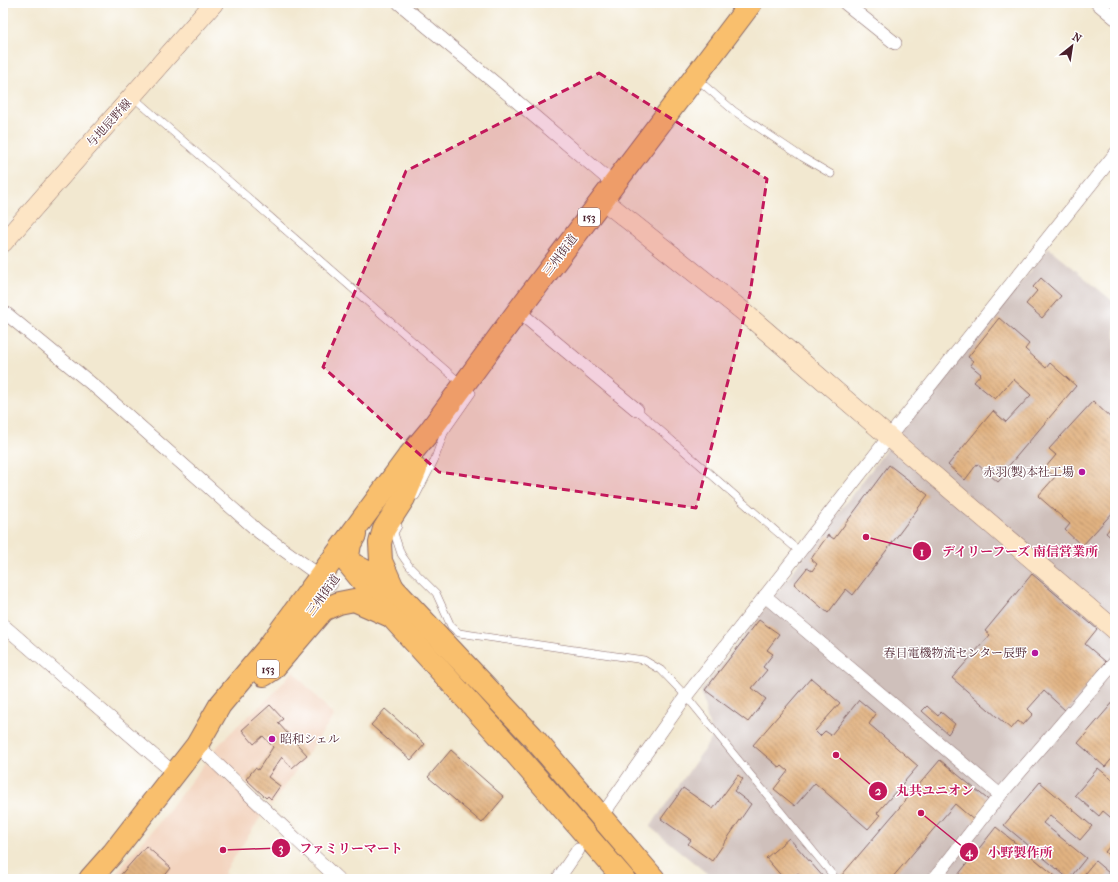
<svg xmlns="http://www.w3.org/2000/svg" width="1118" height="882" font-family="'IM FELL French Canon','Noto Serif JP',serif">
<defs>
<pattern id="building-back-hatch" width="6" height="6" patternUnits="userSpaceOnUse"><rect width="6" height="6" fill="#e1b281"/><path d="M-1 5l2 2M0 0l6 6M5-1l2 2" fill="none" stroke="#b8906a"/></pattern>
</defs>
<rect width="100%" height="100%" fill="#fff"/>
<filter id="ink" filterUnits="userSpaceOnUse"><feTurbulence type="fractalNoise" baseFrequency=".025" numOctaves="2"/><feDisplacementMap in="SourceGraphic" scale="8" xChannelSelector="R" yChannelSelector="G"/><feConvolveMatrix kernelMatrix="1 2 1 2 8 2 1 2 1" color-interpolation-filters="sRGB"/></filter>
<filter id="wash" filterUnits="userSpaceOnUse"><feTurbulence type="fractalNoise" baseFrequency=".012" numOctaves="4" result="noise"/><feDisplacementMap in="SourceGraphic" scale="16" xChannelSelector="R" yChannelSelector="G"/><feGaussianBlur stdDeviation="0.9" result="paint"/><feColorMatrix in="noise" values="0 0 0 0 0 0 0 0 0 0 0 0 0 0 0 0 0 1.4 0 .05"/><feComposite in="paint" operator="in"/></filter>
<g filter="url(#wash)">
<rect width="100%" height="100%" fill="#f2e8d0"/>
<g fill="#f3d4bf">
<polygon points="293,671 334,716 271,806 213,751 237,726 271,696"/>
<polygon points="206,762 264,812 224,873 230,879 111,879 153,830"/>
</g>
<polygon fill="#cfc0bb" points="1049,248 1115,303 1115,879 716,879 710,876 650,827 712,738 701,691 875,465 899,431"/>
<g id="blocks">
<g fill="url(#building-back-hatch)">
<polygon points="1041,278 1061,296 1042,318 1026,304 1037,291 1033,287"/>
<polygon points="999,318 1029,344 1025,349 1046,368 1050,363 1076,386 1006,469 1008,471 998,482 977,464 965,480 948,465 993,411 1006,422 1031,395 1013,379 995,399 974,382 981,374 970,365 973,361 968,357"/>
<polygon points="1093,401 1115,422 1115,510 1082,546 1065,530 1070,524 1038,496 1055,477 1045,468 1056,455 1049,449"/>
<polygon points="889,465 928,495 853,595 846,589 828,613 794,584 807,568 812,571 817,564 811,559 828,535 834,539"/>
<polygon points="1115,522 1115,539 1114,540 1106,533"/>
<polygon points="1032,574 1097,629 1085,644 1106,662 1066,711 1044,691 1028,709 1033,714 1023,725 1018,721 1011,729 952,678 990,635 985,631"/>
<polygon points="759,620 779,634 767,650 773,654 763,667 767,670 752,688 766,699 748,722 705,690"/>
<polygon points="811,678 840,703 815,731 820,736 825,731 831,735 859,700 876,714 869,724 918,766 877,813 880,815 868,829 815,783 795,806 774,789 788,771 782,766 780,768 753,745"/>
<polygon points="1115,700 1115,755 1105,767 1078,743"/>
<polygon points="270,705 283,719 278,723 307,755 292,768 282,757 268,777 280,786 271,799 268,796 266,798 246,779 255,768 258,770 273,747 263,736 254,744 242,730"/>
<polygon points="927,706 938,716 941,712 955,724 948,734 922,711"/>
<polygon points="385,709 425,744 411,760 371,725"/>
<polygon points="451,750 504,797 482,823 428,777"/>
<polygon points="940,760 992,803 976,822 955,804 891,879 844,879 841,876"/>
<polygon points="1098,768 1115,782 1115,821 1103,811 1099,816 1075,795"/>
<polygon points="738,775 743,779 734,791 751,804 712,861 688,844 691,840 661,819 683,788 713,809"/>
<polygon points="1040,782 1092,826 1080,840 1050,815 1043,823 1086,858 1069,879 1004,825"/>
<polygon points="996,827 1059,879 963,879 958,875"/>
<polygon points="789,838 825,879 803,879 798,873 792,879 784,879 766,858"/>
<polygon points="1115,840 1115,861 1105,852"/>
<polygon points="146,846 171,868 162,879 117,879"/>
<polygon points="1095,861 1109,873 1104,879 1080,879"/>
</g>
</g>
</g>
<g filter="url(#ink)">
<use href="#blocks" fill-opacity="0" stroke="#856565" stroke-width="1"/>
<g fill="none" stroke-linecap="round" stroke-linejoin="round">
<defs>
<g id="lane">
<polyline points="697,79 734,111 802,157 831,174"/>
<polyline points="133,97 472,393 444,433 434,461 416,496"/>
<polyline points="637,410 800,552"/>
<polyline points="398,526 394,533 401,554 410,567 436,593 451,626 459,633 644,660 661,670 686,696 836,879"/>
</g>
<g id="street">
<polyline points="399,3 501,88 614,184"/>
<polyline points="845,3 895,43"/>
<polyline points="1097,3 1115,18"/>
<polyline points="3,311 99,390 259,532 331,584"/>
<polyline points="518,311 637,410"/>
<polyline points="765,596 1000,795 1115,662"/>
<polyline points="3,625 175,774"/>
<polyline points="197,745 338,879"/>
<polyline points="608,807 686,696 765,596 889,437 1115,154"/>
<polyline points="558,879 578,850"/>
<polyline points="934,879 1000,795"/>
</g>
<g id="secondary">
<polyline points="603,200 744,312 889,437 1115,630"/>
<polyline points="3,243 214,3"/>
</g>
<g id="highway">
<polyline points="355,535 350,544 347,562 391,616 515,753 624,879"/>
<polyline points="356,566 378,578 393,588 532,736 654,879"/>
<polyline points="393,588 381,561 380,543 384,529 404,498 416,469"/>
<polyline points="264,675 273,669 323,610 339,603 354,600 388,615"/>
<polyline points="90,879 113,853 197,745 220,705 266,650 408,457 429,432 518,311 751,3"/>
</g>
</defs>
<use href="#lane" stroke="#856565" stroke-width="8"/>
<use href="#street" stroke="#856565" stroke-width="14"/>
<use href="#secondary" stroke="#856565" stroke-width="20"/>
<use href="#highway" stroke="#856565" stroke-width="24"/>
<use href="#lane" stroke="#fff" stroke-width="7"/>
<use href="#street" stroke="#fff" stroke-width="13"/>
<use href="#secondary" stroke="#fde5c5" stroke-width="19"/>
<use href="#highway" stroke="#f9bf6d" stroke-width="22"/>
</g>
</g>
<path fill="#c2185b" fill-opacity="0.2" stroke="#c2185b" stroke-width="3" stroke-dasharray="8 5" stroke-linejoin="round" d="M599,73L767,179L750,294L696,508L439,472L323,367L406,171Z"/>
<g fill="#b5179e" stroke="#fff" stroke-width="1.5">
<circle cx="1082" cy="472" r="4"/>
<circle cx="1035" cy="653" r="4"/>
<circle cx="272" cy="739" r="4"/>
</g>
<g text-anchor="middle" stroke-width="3" stroke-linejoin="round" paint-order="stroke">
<g fill="#fff" stroke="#80626b" stroke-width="1">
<rect x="578" y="208" width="22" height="18" rx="3"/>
<rect x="257" y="660" width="22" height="18" rx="3"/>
</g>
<g font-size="11" font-weight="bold" fill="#4a1f2b">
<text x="589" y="221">153</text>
<text x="268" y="673">153</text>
</g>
<g font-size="12" fill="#4a1f2b" stroke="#fff">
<text transform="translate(109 123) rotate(-48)" y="4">与地辰野線</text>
<text transform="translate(560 255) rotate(-53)" y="4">三州街道</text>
<text transform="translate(323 595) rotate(-54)" y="4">三州街道</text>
</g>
<g font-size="12" fill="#4a1f2b" stroke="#fff" text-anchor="end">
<text x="1074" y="476">赤羽(製)本社工場</text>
<text x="1027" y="657">春日電機物流センター辰野</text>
<text x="280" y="743" text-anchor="start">昭和シェル</text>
</g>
</g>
<path fill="none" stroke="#c2185b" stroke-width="1.5" d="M866 537L922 551M836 755L878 791M223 850L281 848M921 813L969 852"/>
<g fill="#c2185b" stroke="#fff" stroke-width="1.5">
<circle cx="866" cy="537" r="4"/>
<circle cx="836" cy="755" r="4"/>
<circle cx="223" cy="850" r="4"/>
<circle cx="921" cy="813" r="4"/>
<circle cx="922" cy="551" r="10"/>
<circle cx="878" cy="791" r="10"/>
<circle cx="281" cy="848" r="10"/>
<circle cx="969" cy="852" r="10"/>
</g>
<g font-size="12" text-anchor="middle" font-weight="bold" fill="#fff">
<text x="922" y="556">1</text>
<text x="878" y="795">2</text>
<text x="281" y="852">3</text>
<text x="969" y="856">4</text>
</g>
<g font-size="13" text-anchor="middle" font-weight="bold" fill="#c2185b" stroke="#fff" stroke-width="3" stroke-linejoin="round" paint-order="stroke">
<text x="1020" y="556">デイリーフーズ 南信営業所</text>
<text x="935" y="795">丸共ユニオン</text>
<text x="351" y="853">ファミリーマート</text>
<text x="1020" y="857">小野製作所</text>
</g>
<rect width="1118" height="882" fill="none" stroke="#fff" stroke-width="16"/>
<g transform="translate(1072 46) rotate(30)" stroke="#ffffff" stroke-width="3" paint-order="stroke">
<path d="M0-3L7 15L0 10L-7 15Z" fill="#4a1f2b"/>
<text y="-6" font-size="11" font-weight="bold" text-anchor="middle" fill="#4a1f2b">N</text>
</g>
</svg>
